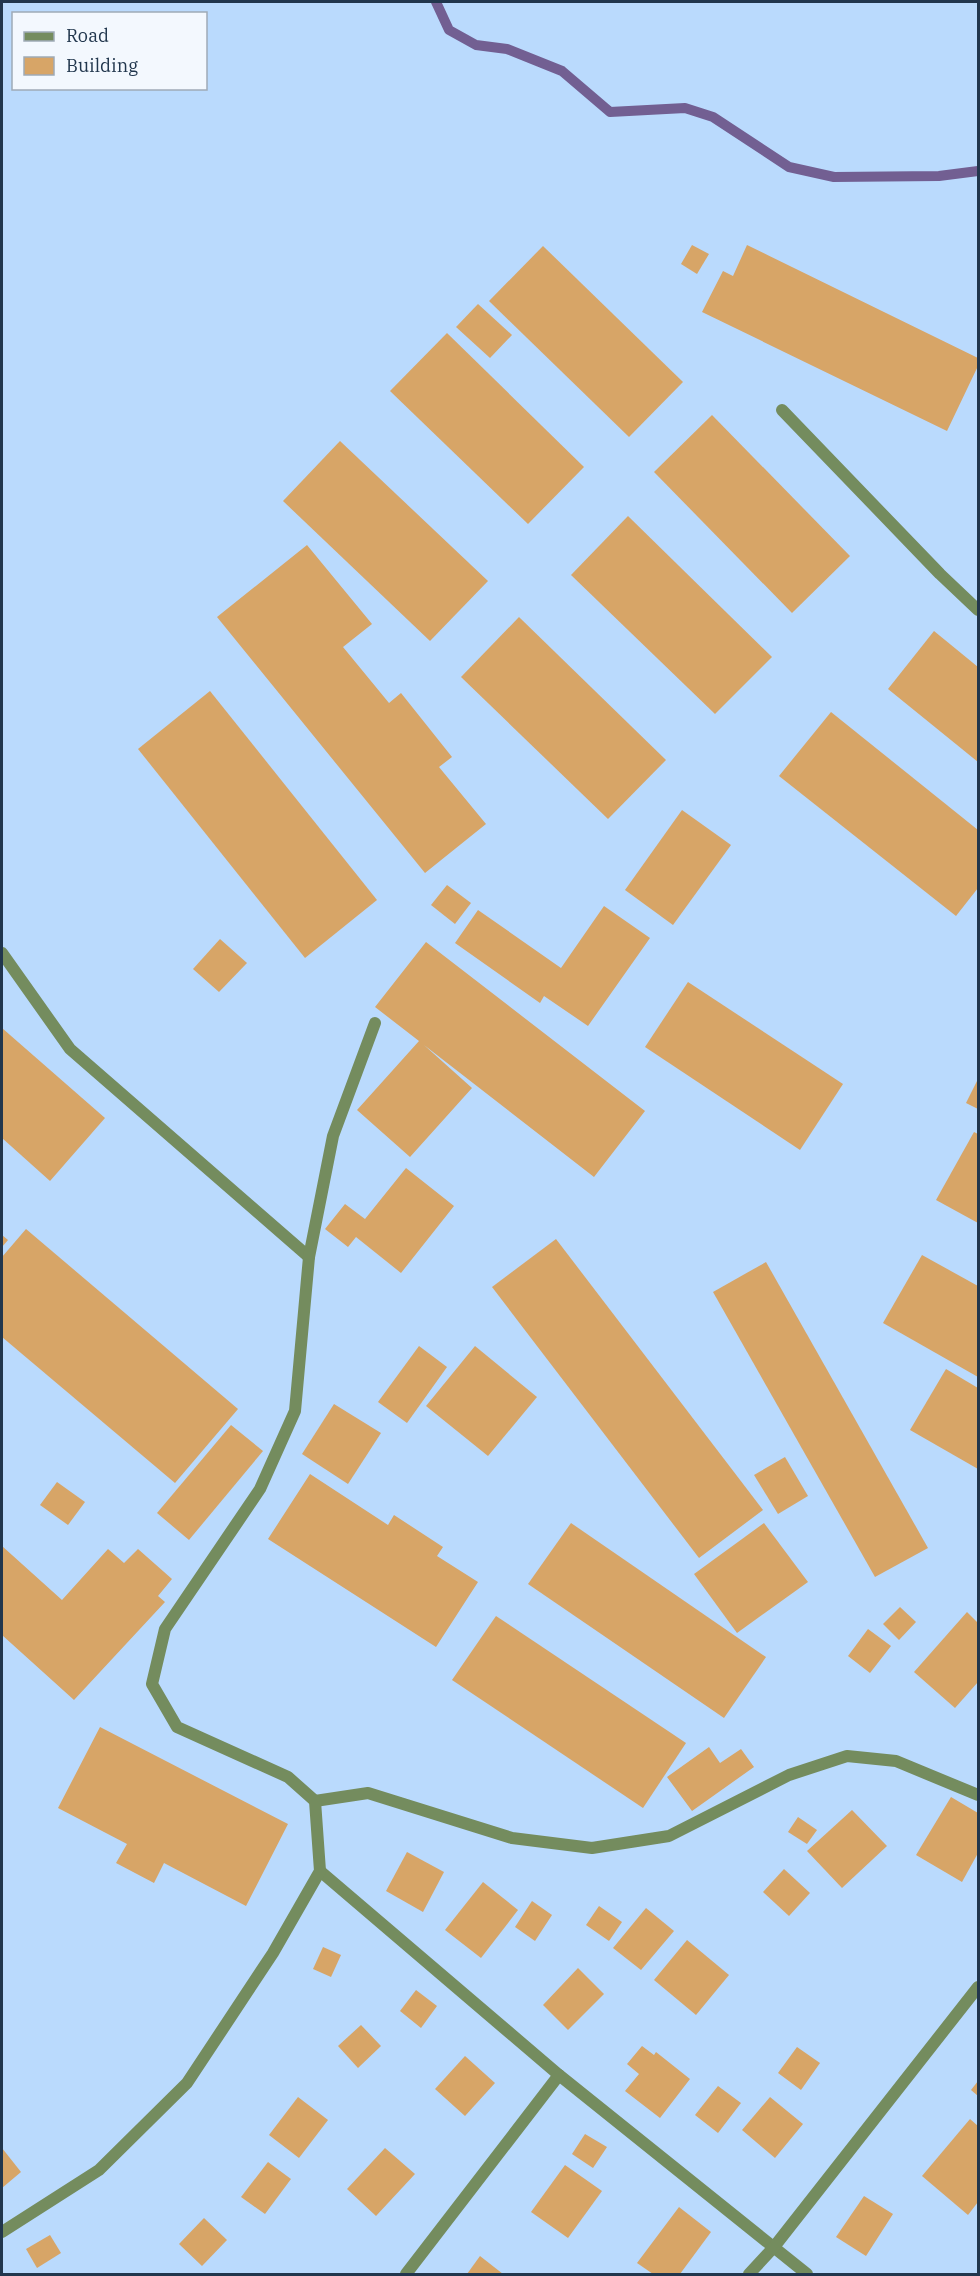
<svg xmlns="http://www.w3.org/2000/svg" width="980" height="2276" font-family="'IBM Plex Serif',serif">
<rect width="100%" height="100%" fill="#badafd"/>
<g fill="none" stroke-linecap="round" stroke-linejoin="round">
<polyline stroke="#725f92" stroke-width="10" points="436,2 449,30 476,45 507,49 562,71 610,112 685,108 713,117 789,167 834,177 939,176 978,171"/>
</g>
<g fill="#d7a567">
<polygon points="692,245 709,254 697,274 681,264"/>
<polygon points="747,245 978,358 978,366 947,431 702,312 723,271 733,276"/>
<polygon points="543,246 683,382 629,437 489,301"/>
<polygon points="478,304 512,335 490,358 456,327"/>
<polygon points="447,333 584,467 528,524 390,391"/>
<polygon points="712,415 850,556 792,613 654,472"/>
<polygon points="340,441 488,581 430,641 283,501"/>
<polygon points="628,516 772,657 715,714 571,575"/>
<polygon points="307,545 372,624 343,647 389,703 401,693 452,757 439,767 486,824 425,873 217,617"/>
<polygon points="519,617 666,760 608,819 461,677"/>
<polygon points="934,631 978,667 978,762 888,689"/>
<polygon points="210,691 377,900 305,958 138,749"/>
<polygon points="831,712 978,830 978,888 956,916 779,776"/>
<polygon points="682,810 731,845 673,925 625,890"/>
<polygon points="447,885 471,903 455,924 431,905"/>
<polygon points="604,906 650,938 588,1026 544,996 540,1003 455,943 478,910 561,968"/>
<polygon points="220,939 247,963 219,992 193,969"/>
<polygon points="426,942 645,1111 594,1177 424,1045 472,1088 410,1157 357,1110 419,1041 375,1007"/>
<polygon points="688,982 843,1084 800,1150 645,1047"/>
<polygon points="2,1028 105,1118 50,1181 2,1138"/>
<polygon points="978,1079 978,1109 966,1103"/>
<polygon points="974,1132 978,1134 978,1223 936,1200"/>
<polygon points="406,1168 454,1206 401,1273 356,1237 348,1247 325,1229 345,1204 365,1219"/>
<polygon points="26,1229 238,1409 175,1483 2,1337 2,1257"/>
<polygon points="2,1235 8,1240 2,1247"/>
<polygon points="556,1239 763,1510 699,1558 492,1287"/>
<polygon points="922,1255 978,1286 978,1377 883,1323"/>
<polygon points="766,1262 928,1548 875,1577 713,1292"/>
<polygon points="419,1346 447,1367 407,1423 378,1402"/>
<polygon points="475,1346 537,1397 488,1456 426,1406"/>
<polygon points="946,1369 978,1388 978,1469 910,1430"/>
<polygon points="334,1404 381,1433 348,1484 302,1454"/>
<polygon points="231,1425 263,1451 189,1540 157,1513"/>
<polygon points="785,1457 808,1496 778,1514 754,1475"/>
<polygon points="310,1474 388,1525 394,1515 443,1547 437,1556 478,1582 436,1647 268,1539"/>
<polygon points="57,1482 85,1502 68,1525 40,1505"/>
<polygon points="571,1523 766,1657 724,1718 528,1584"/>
<polygon points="764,1523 808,1582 737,1633 694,1574"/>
<polygon points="2,1546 62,1600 108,1549 124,1563 138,1549 172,1579 158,1596 165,1602 74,1700 2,1635"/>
<polygon points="900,1607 916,1622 899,1640 883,1624"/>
<polygon points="967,1612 978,1623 978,1682 955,1708 914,1672"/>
<polygon points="496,1616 686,1743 643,1808 452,1680"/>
<polygon points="868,1629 891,1646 870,1673 848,1656"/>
<polygon points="100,1727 288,1824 246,1906 164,1863 154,1883 116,1863 127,1844 58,1808"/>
<polygon points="709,1747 720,1763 741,1749 754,1767 692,1811 667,1777"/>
<polygon points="951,1797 978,1813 978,1853 962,1882 916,1855"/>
<polygon points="852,1810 887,1846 842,1888 807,1851"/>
<polygon points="798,1817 817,1830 807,1844 788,1832"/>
<polygon points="407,1852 444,1872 423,1912 386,1891"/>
<polygon points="784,1869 810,1893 789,1916 763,1892"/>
<polygon points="483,1882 518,1910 481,1958 445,1930"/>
<polygon points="532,1901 552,1915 535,1941 515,1927"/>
<polygon points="599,1906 622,1922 609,1941 586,1925"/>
<polygon points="646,1908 674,1931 641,1970 613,1948"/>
<polygon points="687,1940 729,1975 696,2015 654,1980"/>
<polygon points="323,1947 341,1955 331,1977 313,1969"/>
<polygon points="578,1968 604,1994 568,2030 543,2005"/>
<polygon points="416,1990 437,2006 421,2028 400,2011"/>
<polygon points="361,2025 381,2046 358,2068 338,2046"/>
<polygon points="642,2046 654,2055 656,2052 690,2079 660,2118 625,2091 639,2074 627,2064"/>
<polygon points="797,2047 820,2063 801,2090 778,2073"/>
<polygon points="465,2056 495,2083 465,2116 435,2089"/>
<polygon points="978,2081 978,2096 971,2090"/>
<polygon points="718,2086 741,2103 718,2133 695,2115"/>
<polygon points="298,2097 328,2120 299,2158 269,2135"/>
<polygon points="770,2097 803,2124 775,2158 742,2130"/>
<polygon points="970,2119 978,2126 978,2202 968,2215 922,2176"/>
<polygon points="585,2134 607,2147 593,2168 572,2154"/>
<polygon points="2,2148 21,2172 2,2188"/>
<polygon points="385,2148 415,2174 376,2216 347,2189"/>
<polygon points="268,2162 291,2179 265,2214 241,2197"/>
<polygon points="565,2165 602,2191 568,2238 531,2212"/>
<polygon points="864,2196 893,2214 866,2256 836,2237"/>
<polygon points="679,2207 711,2232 680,2274 653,2274 637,2263"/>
<polygon points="204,2218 227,2240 202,2266 179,2244"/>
<polygon points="50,2235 61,2253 37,2268 26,2249"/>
<polygon points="480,2256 503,2274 467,2274"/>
</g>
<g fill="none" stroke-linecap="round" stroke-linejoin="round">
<polyline stroke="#748c5e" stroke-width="12" points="406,2274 559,2075"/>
<g stroke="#748c5e" stroke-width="12">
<polyline points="782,410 940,574 978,610"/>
<polyline points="2,953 70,1049 309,1257"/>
<polyline points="315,1801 368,1793 512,1838 592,1848 669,1836 789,1775 847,1756 896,1761 978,1795"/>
<polyline points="320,1871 559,2075 807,2274"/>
<polyline points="2,2232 99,2170 187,2083 273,1953 320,1871 315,1801 288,1777 177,1727 152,1684 165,1629 260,1489 295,1411 309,1257 333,1136 375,1023"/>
<polyline points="749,2274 774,2247 978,1987"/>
</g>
</g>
<rect width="980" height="2276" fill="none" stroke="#21364d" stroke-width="6"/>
<rect x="12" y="12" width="195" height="78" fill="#f3f8fe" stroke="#9faab7" stroke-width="1.5"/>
<rect x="24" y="32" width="30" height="9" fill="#748c5e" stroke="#9faab7" stroke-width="1.5"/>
<text x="66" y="42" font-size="18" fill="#21364d">Road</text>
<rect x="24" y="57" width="30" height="18" fill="#d7a567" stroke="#9faab7" stroke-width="1.5"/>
<text x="66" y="72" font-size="18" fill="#21364d">Building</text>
</svg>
